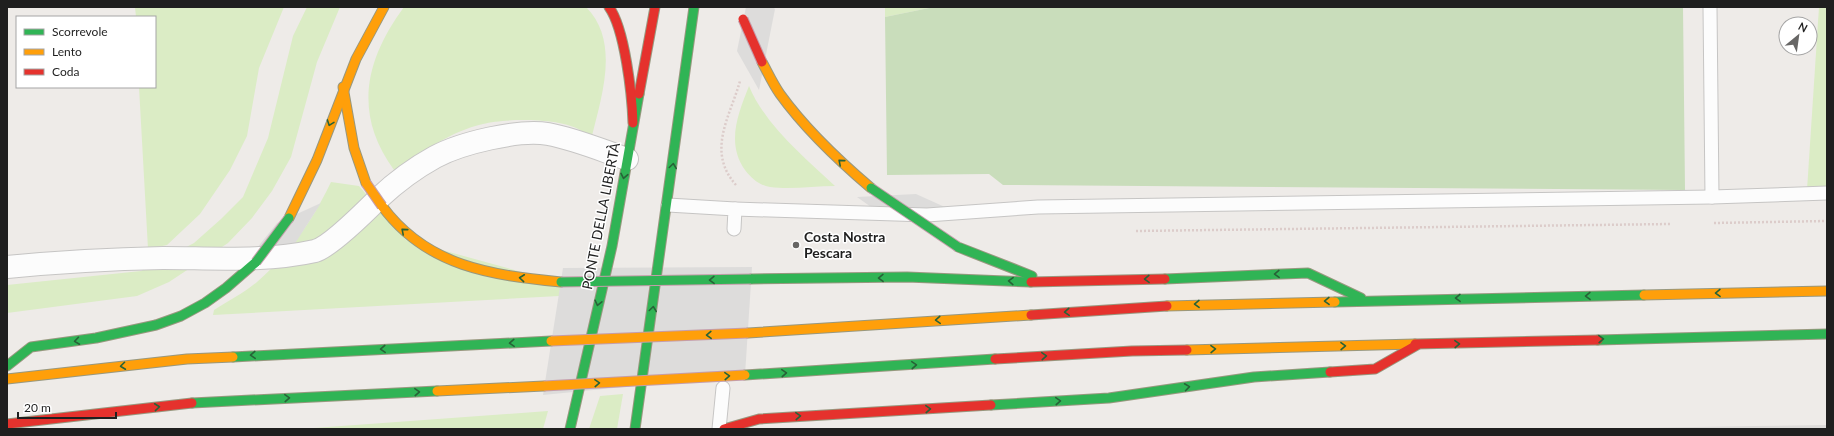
<svg xmlns="http://www.w3.org/2000/svg" width="1834" height="436" font-family="Lato,sans-serif">
<rect width="100%" height="100%" fill="#eeebe8"/>
<polygon fill="#dddbd9" points="1827,425 1827,429 1580,429 1754,426"/>
<g fill="#dbecc5">
<polygon points="135,7 284,7 259,68 247,136 230,170 200,214 167,245 148,249 139,87 155,87 155,17 136,17"/>
<polygon points="307,7 340,7 317,62 291,157 272,191 252,218 228,243 169,282 137,296 7,313 7,285 141,271 194,243 221,219 243,197 268,138 293,36"/>
<path d="M404,7H586C621,42 601,98 591,140C588,137 584,132 580,130C560,118 506,118 483,124C451,131 421,153 394,170C353,114 365,60 404,7Z"/>
<polygon points="885,7 934,7 885,17"/>
<polygon points="1819,7 1827,7 1827,189 1807,190"/>
<path d="M749,86C765,125 805,158 835,186C814,186 791,190 770,187C759,185 752,179 745,170C726,143 738,114 749,86Z"/>
<path d="M331,182L359,186L406,240L561,283L559,296L213,315L214,310C228,301 244,293 257,282C289,254 313,220 331,182Z"/>
<polygon points="623,394 617,429 589,429 600,396"/>
<polygon points="548,411 543,429 300,429"/>
</g>
<polygon fill="#c9ddbb" points="934,7 1683,7 1685,190 1003,185 989,174 887,175 885,17"/>
<g fill="#dddcdb">
<polygon points="746,7 773,7 775,9 759,90 737,51"/>
<polygon points="916,194 967,217 888,219 857,197"/>
<polygon points="321,203 294,245 241,268 277,223"/>
<polygon points="752,267 745,375 543,395 563,268"/>
</g>
<g fill="none" stroke-linecap="round" stroke-linejoin="round">
<defs>
<g id="lane">
<polyline points="1710,7 1712,197"/>
<polyline points="668,205 735,209 734,229"/>
<polyline points="735,209 927,215 1038,207 1712,197 1827,193"/>
<polyline points="719,429 723,388"/>
</g>
<path id="street" d="M7,267C59,262 111,259 163,258C213,258 266,262 315,251C330,247 367,210 379,198C396,182 415,168 435,157C461,143 519,129 548,134C575,139 601,150 627,159"/>
<g id="fast">
<polyline points="958,247 1032,276"/>
<polyline points="751,279 907,277 1031,282"/>
<polyline points="1165,279 1308,273 1361,298"/>
<polyline points="1335,302 1644,295"/>
<polyline points="1598,340 1827,334"/>
<polyline points="233,357 551,341"/>
<polyline points="7,366 31,347 96,338 156,325 181,316 205,303 226,288 256,262"/>
<polyline points="745,375 995,359"/>
<polyline points="192,403 437,391"/>
<polyline points="991,405 1109,398 1254,377 1330,372"/>
<polyline points="570,429 612,246 639,94"/>
<polyline points="635,429 694,7"/>
</g>
<g id="slow">
<path d="M762,62C768,73 773,84 780,94C806,130 838,160 871,188"/>
<polyline points="343,87 354,148 366,183"/>
<path d="M382,206C427,267 491,275 561,282"/>
<polyline points="289,218 317,160 356,59 384,7"/>
<polyline points="1644,295 1827,291"/>
<polyline points="1167,306 1335,302"/>
<polyline points="748,333 1031,315"/>
<polyline points="1187,350 1415,344"/>
<polyline points="7,379 187,359 233,357"/>
<polyline points="437,391 544,386"/>
</g>
<g id="jam">
<path d="M609,7C625,29 632,95 633,123"/>
<polyline points="639,94 655,7"/>
<polyline points="1031,282 1165,279"/>
<polyline points="1031,315 1167,306"/>
<polyline points="1415,344 1598,340"/>
<polyline points="995,359 1132,351 1187,350"/>
<polyline points="1330,372 1375,369 1417,345"/>
<polyline points="7,424 192,403"/>
<polyline points="724,429 759,419 991,405"/>
</g>
</defs>
<use href="#lane" stroke="#c6c5c4" stroke-width="15"/>
<use href="#street" stroke="#c6c5c4" stroke-width="24"/>
<use href="#fast" stroke="#98987f" stroke-width="11"/>
<use href="#slow" stroke="#98987f" stroke-width="11"/>
<use href="#jam" stroke="#98987f" stroke-width="11"/>
<g stroke="#dcccca" stroke-width="2.5" stroke-dasharray="2 2" stroke-linecap="butt">
<path d="M736,185C706,151 730,117 740,81"/>
<polyline points="1714,223 1827,221"/>
<polyline points="1136,231 1671,224"/>
</g>
<use href="#lane" stroke="#fcfcfc" stroke-width="13"/>
<use href="#street" stroke="#fcfcfc" stroke-width="22"/>
<use href="#fast" stroke="#30b455" stroke-width="9"/>
<use href="#slow" stroke="#ff9f0a" stroke-width="9"/>
<use href="#jam" stroke="#e5322d" stroke-width="9"/>
<defs>
<g id="fast-bridge">
<polyline points="871,188 958,247"/>
<polyline points="256,262 289,218"/>
<polyline points="561,282 751,279"/>
</g>
<g id="slow-bridge">
<polyline points="366,183 382,206"/>
<polyline points="551,341 748,333"/>
<polyline points="544,386 745,375"/>
</g>
<polyline id="jam-bridge" points="743,19 762,62"/>
</defs>
<use href="#fast-bridge" stroke="#c59daa" stroke-width="11" stroke-linecap="butt"/>
<use href="#slow-bridge" stroke="#c59daa" stroke-width="11" stroke-linecap="butt"/>
<use href="#jam-bridge" stroke="#c59daa" stroke-width="11" stroke-linecap="butt"/>
<use href="#fast-bridge" stroke="#30b455" stroke-width="9"/>
<use href="#slow-bridge" stroke="#ff9f0a" stroke-width="9"/>
<use href="#jam-bridge" stroke="#e5322d" stroke-width="9"/>
</g>
<defs><path id="oneway-chevron" d="M-2-3.5L2.5 0L-2 3.5" fill="none" stroke-width="1.6" stroke-linecap="round" stroke-linejoin="round"/></defs>
<g stroke="#276237">
<use href="#oneway-chevron" transform="translate(330 123) rotate(110)"/>
<use href="#oneway-chevron" transform="translate(841 162) rotate(-139)"/>
<use href="#oneway-chevron" transform="translate(673 166) rotate(-82)"/>
<use href="#oneway-chevron" transform="translate(624 176) rotate(101)"/>
<use href="#oneway-chevron" transform="translate(404 231) rotate(-139)"/>
<use href="#oneway-chevron" transform="translate(1277 274) rotate(178)"/>
<use href="#oneway-chevron" transform="translate(522 278) rotate(-174)"/>
<use href="#oneway-chevron" transform="translate(881 278) rotate(179)"/>
<use href="#oneway-chevron" transform="translate(1147 279) rotate(178)"/>
<use href="#oneway-chevron" transform="translate(712 280) rotate(179)"/>
<use href="#oneway-chevron" transform="translate(1011 281) rotate(-178)"/>
<use href="#oneway-chevron" transform="translate(1718 293) rotate(179)"/>
<use href="#oneway-chevron" transform="translate(1588 296) rotate(179)"/>
<use href="#oneway-chevron" transform="translate(1458 298) rotate(179)"/>
<use href="#oneway-chevron" transform="translate(1327 301) rotate(179)"/>
<use href="#oneway-chevron" transform="translate(598 303) rotate(103)"/>
<use href="#oneway-chevron" transform="translate(1197 304) rotate(179)"/>
<use href="#oneway-chevron" transform="translate(653 309) rotate(-82)"/>
<use href="#oneway-chevron" transform="translate(1067 312) rotate(176)"/>
<use href="#oneway-chevron" transform="translate(938 320) rotate(176)"/>
<use href="#oneway-chevron" transform="translate(709 335) rotate(178)"/>
<use href="#oneway-chevron" transform="translate(1601 339) rotate(-2)"/>
<use href="#oneway-chevron" transform="translate(77 341) rotate(172)"/>
<use href="#oneway-chevron" transform="translate(512 343) rotate(177)"/>
<use href="#oneway-chevron" transform="translate(1457 344) rotate(-2)"/>
<use href="#oneway-chevron" transform="translate(1343 346) rotate(-1)"/>
<use href="#oneway-chevron" transform="translate(383 349) rotate(177)"/>
<use href="#oneway-chevron" transform="translate(1213 349) rotate(-1)"/>
<use href="#oneway-chevron" transform="translate(253 355) rotate(177)"/>
<use href="#oneway-chevron" transform="translate(1044 356) rotate(-4)"/>
<use href="#oneway-chevron" transform="translate(914 365) rotate(-4)"/>
<use href="#oneway-chevron" transform="translate(123 366) rotate(173)"/>
<use href="#oneway-chevron" transform="translate(784 373) rotate(-4)"/>
<use href="#oneway-chevron" transform="translate(727 376) rotate(-3)"/>
<use href="#oneway-chevron" transform="translate(597 383) rotate(-3)"/>
<use href="#oneway-chevron" transform="translate(1187 387) rotate(-8)"/>
<use href="#oneway-chevron" transform="translate(417 392) rotate(-3)"/>
<use href="#oneway-chevron" transform="translate(287 398) rotate(-3)"/>
<use href="#oneway-chevron" transform="translate(1058 401) rotate(-4)"/>
<use href="#oneway-chevron" transform="translate(157 407) rotate(-6)"/>
<use href="#oneway-chevron" transform="translate(928 409) rotate(-3)"/>
<use href="#oneway-chevron" transform="translate(798 416) rotate(-3)"/>
</g>
<circle fill="#676665" stroke="#fff" stroke-width="1.5" cx="796" cy="245" r="4"/>
<g text-anchor="middle" stroke-width="3" stroke-linejoin="round" paint-order="stroke">
<g font-size="14" fill="#1f1f1f" stroke="#fff">
<text transform="translate(601 216) rotate(-79)" y="5">PONTE DELLA LIBERTÀ</text>
</g>
<g font-size="14" font-weight="bold" fill="#1f1f1f" stroke="#fff" text-anchor="start">
<text x="804" y="242">Costa Nostra<tspan x="804" dy="16">Pescara</tspan></text>
</g>
</g>
<rect width="1834" height="436" fill="none" stroke="#1f1f1f" stroke-width="16"/>
<rect x="16" y="16" width="140" height="72" fill="#ffffff" stroke="#a5a5a5"/>
<rect x="24" y="29" width="20" height="6" fill="#30b455" stroke="#a5a5a5"/>
<text x="52" y="36" font-size="12" fill="#1f1f1f">Scorrevole</text>
<rect x="24" y="49" width="20" height="6" fill="#ff9f0a" stroke="#a5a5a5"/>
<text x="52" y="56" font-size="12" fill="#1f1f1f">Lento</text>
<rect x="24" y="69" width="20" height="6" fill="#e5322d" stroke="#a5a5a5"/>
<text x="52" y="76" font-size="12" fill="#1f1f1f">Coda</text>
<g transform="translate(1798 36) rotate(29)"><circle r="19" fill="#ffffff" stroke="#a5a5a5"/>
<path d="M0-3L7 15L0 10L-7 15Z" fill="#676665"/>
<text y="-6" font-size="11" font-weight="bold" text-anchor="middle" fill="#1f1f1f">N</text>
</g>
<path d="M18 412v6h98v-6" fill="none" stroke="#1f1f1f" stroke-width="2"/>
<text x="24" y="412" font-size="12" fill="#1f1f1f" stroke="#ffffff" stroke-width="3" paint-order="stroke">20 m</text>
</svg>
